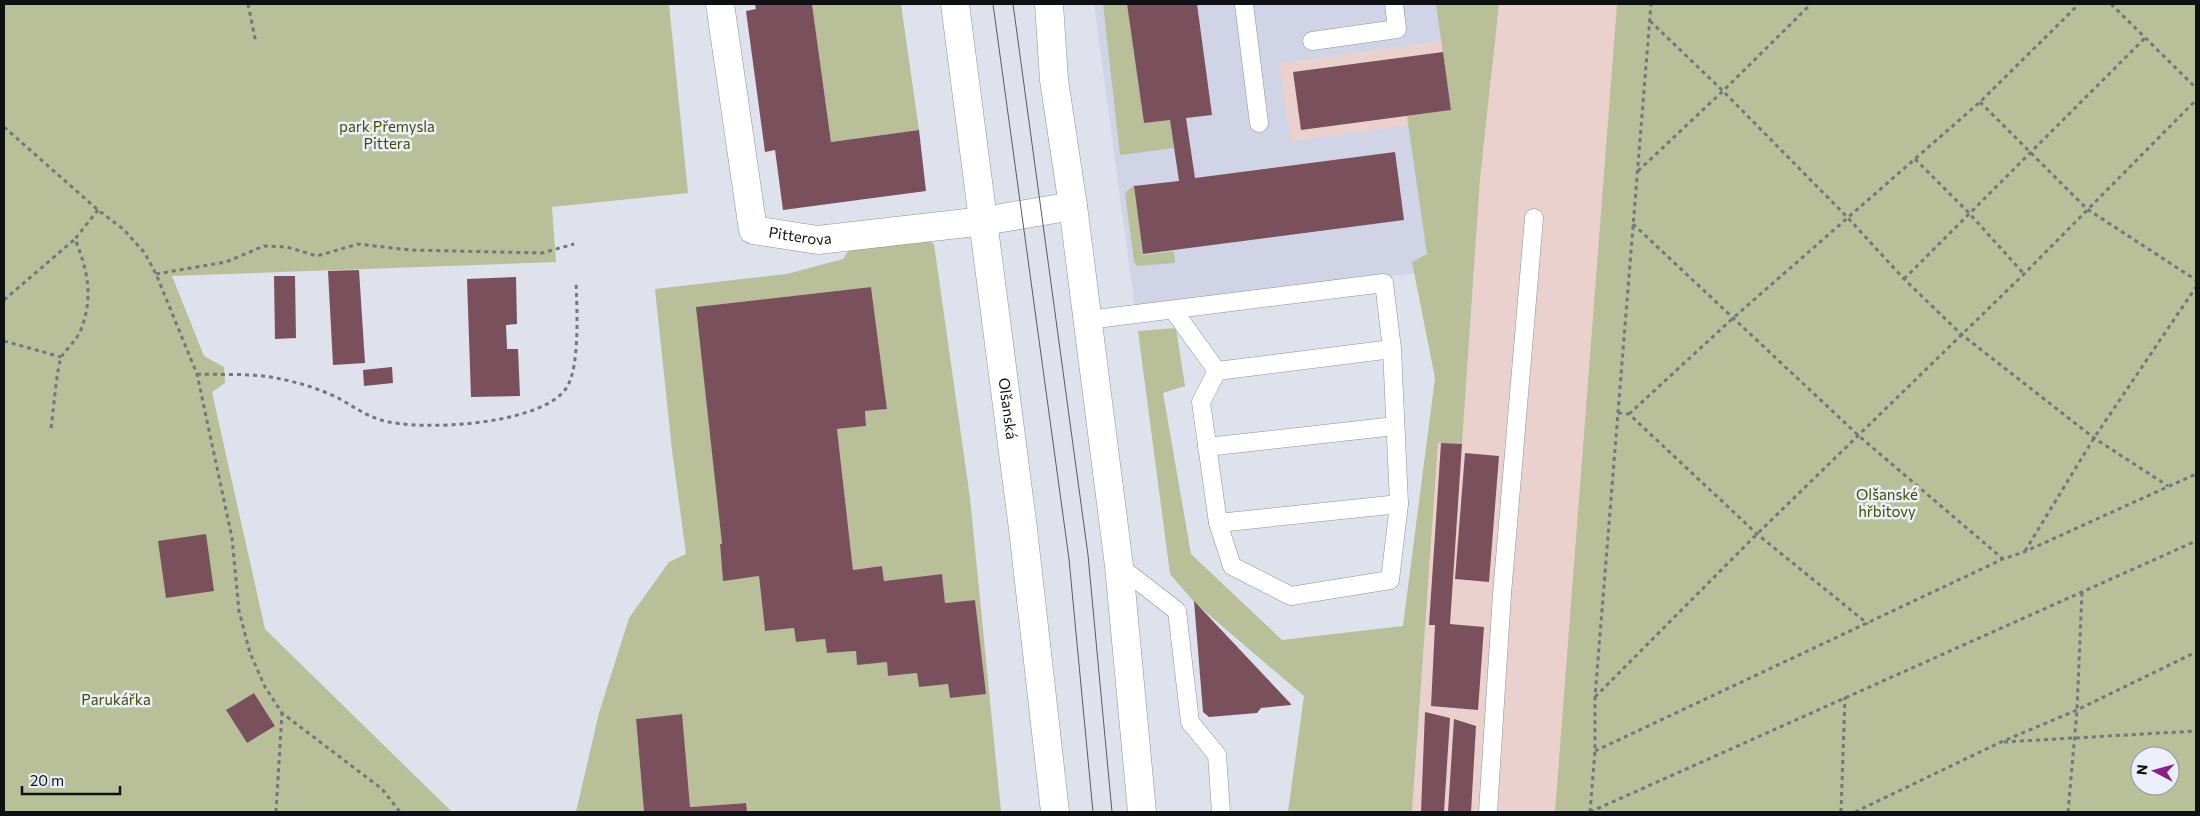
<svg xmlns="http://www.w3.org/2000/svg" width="2200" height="816" font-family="Commissioner,sans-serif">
<rect width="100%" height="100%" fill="#dfe1ec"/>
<polygon fill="#d0d4e6" points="1094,4 1474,4 1449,40 1280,64 1422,123 1440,270 1135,308"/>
<g fill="#ebd1ce">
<polygon points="1499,4 1617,4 1559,812 1412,812 1438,443 1462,443 1480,179"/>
<polygon points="1449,40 1457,119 1291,141 1279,64"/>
</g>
<g fill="#b8bf99" fill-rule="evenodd">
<path d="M4,4H669L688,193L552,207L556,262L172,276L204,356L224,367L225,383L212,392L265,629L452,812H4ZM254,693L275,726L247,743L226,710Z"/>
<polygon points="812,4 901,4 919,130 831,142"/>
<polygon points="1103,4 1127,4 1144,123 1170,120 1174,148 1120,155"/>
<polygon points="1436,4 1499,4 1480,179 1462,444 1438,443 1412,812 1288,812 1304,696 1195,603 1170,574 1138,331 1176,328 1185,386 1163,393 1191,554 1282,640 1403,626 1435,378 1412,262 1427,254 1407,116 1451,110"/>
<path d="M1617,4H2196V812H1555ZM2140,756H2170V786H2140Z"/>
<polygon points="1134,185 1143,255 1174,251 1175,263 1137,266 1134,261 1125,193"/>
<path d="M926,239L934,244L970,498L1001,812H747L745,803L690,807L681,714L636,719L644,812H576L599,713L629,618L669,562L686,554L672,450L655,289L787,274L843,259L849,250ZM871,287L887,409L865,411L866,426L837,429L853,570L882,566L884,581L942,574L945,603L975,600L985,694L950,698L948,684L919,687L917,673L889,676L887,662L857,664L856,651L827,653L825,639L796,642L794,628L765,631L759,576L723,580L720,544H722L697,307Z"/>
</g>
<g fill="#7b505d">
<polygon points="755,4 812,4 831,142 919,130 926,191 783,210 775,150 765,152 746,11 756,9"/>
<polygon points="1127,4 1197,4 1212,115 1186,118 1195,178 1395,152 1404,220 1143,254 1134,186 1179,181 1170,120 1144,123"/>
<polygon points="1443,52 1451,110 1301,130 1293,72"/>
<polygon points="359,270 365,363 333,365 328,271"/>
<polygon points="274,276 295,276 296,338 275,339"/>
<polygon points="516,277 517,324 506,325 507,349 518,349 520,396 471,397 467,279"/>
<polygon points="871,287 887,409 865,411 866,426 837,429 853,570 882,566 884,581 942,574 945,603 975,600 986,694 950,698 948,684 919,687 917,673 888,676 887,662 857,665 856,651 827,653 825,639 796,642 794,628 765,631 759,576 723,581 720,544 722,544 696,307"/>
<polygon points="392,367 393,383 364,386 363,370"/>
<polygon points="1441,443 1462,444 1450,624 1484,627 1478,710 1431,706 1435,625 1429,625"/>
<polygon points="1465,453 1499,456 1489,582 1455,579"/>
<polygon points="206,534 214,591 166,598 158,541"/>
<polygon points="1194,601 1291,704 1291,705 1261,708 1257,713 1209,717 1203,712"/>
<polygon points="254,693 275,726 247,743 226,710"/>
<polygon points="1425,712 1450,718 1444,812 1421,812"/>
<polygon points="682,714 690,807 746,803 747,812 644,812 636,719"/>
<polygon points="1454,719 1476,726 1471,812 1448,812"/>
</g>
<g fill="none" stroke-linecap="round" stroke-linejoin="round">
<defs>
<g id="service">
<polyline points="1244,4 1259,123"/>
<polyline points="1312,41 1397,29 1394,4"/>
<polyline points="1173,310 1217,371 1392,349"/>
<polyline points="1088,320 1384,283 1392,349 1399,504 1390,580 1291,596 1232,566 1218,523 1201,402 1217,371"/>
<polyline points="1207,447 1395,426"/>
<polyline points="1218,523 1399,504"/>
<polyline points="1119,566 1177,611 1190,722 1217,755 1221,812"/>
<polyline points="1488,812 1502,594 1534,218"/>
</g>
<g id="minor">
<path id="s1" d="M720,4L753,230L818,240L984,221L1073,206"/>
</g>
<g id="tertiary">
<path id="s2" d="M955,4L1023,529L1055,812"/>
<polyline points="1049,4 1054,80 1073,206 1119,566 1142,812"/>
</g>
</defs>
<use href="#service" stroke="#8e919a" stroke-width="19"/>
<use href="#minor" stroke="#8e919a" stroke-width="29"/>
<use href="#tertiary" stroke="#8e919a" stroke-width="29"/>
<g stroke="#75777e" stroke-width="3" stroke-dasharray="4 4" stroke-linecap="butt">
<polyline points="248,4 256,43"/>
<polyline points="2111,4 2196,88"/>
<polyline points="1650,21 1723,91 1848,218 1904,279 1961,334 2094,438 2168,486"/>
<polyline points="1980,102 2087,209 2196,280"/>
<polyline points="4,127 98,210 123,229 144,252 156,274 197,374 232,538 239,611 250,653 265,687 282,713 382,789 400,812"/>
<polyline points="1915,159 1969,213 2024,274"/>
<polyline points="1638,171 1723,91 1811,4"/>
<polyline points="1633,224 1859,436 2003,559"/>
<polyline points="156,274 226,262 264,246 287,247 317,256 358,244 410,250 542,253 574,244"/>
<polyline points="1904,279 2145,38"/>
<polyline points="4,300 75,239"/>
<polyline points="4,341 61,357"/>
<path d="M197,374C222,375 251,373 276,378C297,382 321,389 340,399C354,407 365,415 381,420C420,432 544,425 567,387C580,366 577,307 576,282"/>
<polyline points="1618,413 1629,414 1757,534 1868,624"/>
<polyline points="1629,414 1732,319 1980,102 2079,4"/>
<path d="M51,428C53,416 57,363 62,356C67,348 75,342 80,332C94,298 88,271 75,239L98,210"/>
<polyline points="2025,551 2094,438 2196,287"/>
<polyline points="1595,697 1757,534 2024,274 2196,100"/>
<polyline points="2004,742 2196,731"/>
<polyline points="1595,751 2003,559 2024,552 2196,474"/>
<polyline points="276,812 282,713"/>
<polyline points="1590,812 1595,751 1595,697 1651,4"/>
<polyline points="1590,812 2196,541"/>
<polyline points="1841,812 1845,697"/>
<polyline points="1855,812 2001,742 2077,710 2196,652"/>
<polyline points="2068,812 2077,710 2082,592"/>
</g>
<use href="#service" stroke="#fff" stroke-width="18"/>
<use href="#minor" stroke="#fff" stroke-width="28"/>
<use href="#tertiary" stroke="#fff" stroke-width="28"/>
<g stroke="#5a5b61" stroke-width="1">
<polyline points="993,4 1069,559 1093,812"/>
<polyline points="1013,4 1088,555 1112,812"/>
</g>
</g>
<g text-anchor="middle" stroke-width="5" stroke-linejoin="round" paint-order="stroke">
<g font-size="15" fill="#444b00" stroke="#eceef9">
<text x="387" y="132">park Přemysla<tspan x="387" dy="17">Pittera</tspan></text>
<text x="1887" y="500">Olšanské<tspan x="1887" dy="17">hřbitovy</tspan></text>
<text x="116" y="705">Parukářka</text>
</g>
<g font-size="15" fill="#0f1013" stroke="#eceef9">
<text dy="5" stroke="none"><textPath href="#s1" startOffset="276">Pitterova</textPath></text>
<text dy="5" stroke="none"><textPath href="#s2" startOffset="408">Olšanská</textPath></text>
</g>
</g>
<rect width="2200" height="816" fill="none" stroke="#0f1013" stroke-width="10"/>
<g transform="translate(2155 771) rotate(276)"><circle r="24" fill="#eceef9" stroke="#94959d"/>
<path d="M0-4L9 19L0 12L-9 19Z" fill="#872189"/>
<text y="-8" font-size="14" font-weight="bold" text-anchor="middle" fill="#0f1013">N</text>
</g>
<path d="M22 786v8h98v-8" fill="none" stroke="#0f1013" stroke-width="2.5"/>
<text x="30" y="786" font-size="15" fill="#0f1013" stroke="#eceef9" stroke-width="4" paint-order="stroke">20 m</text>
</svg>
